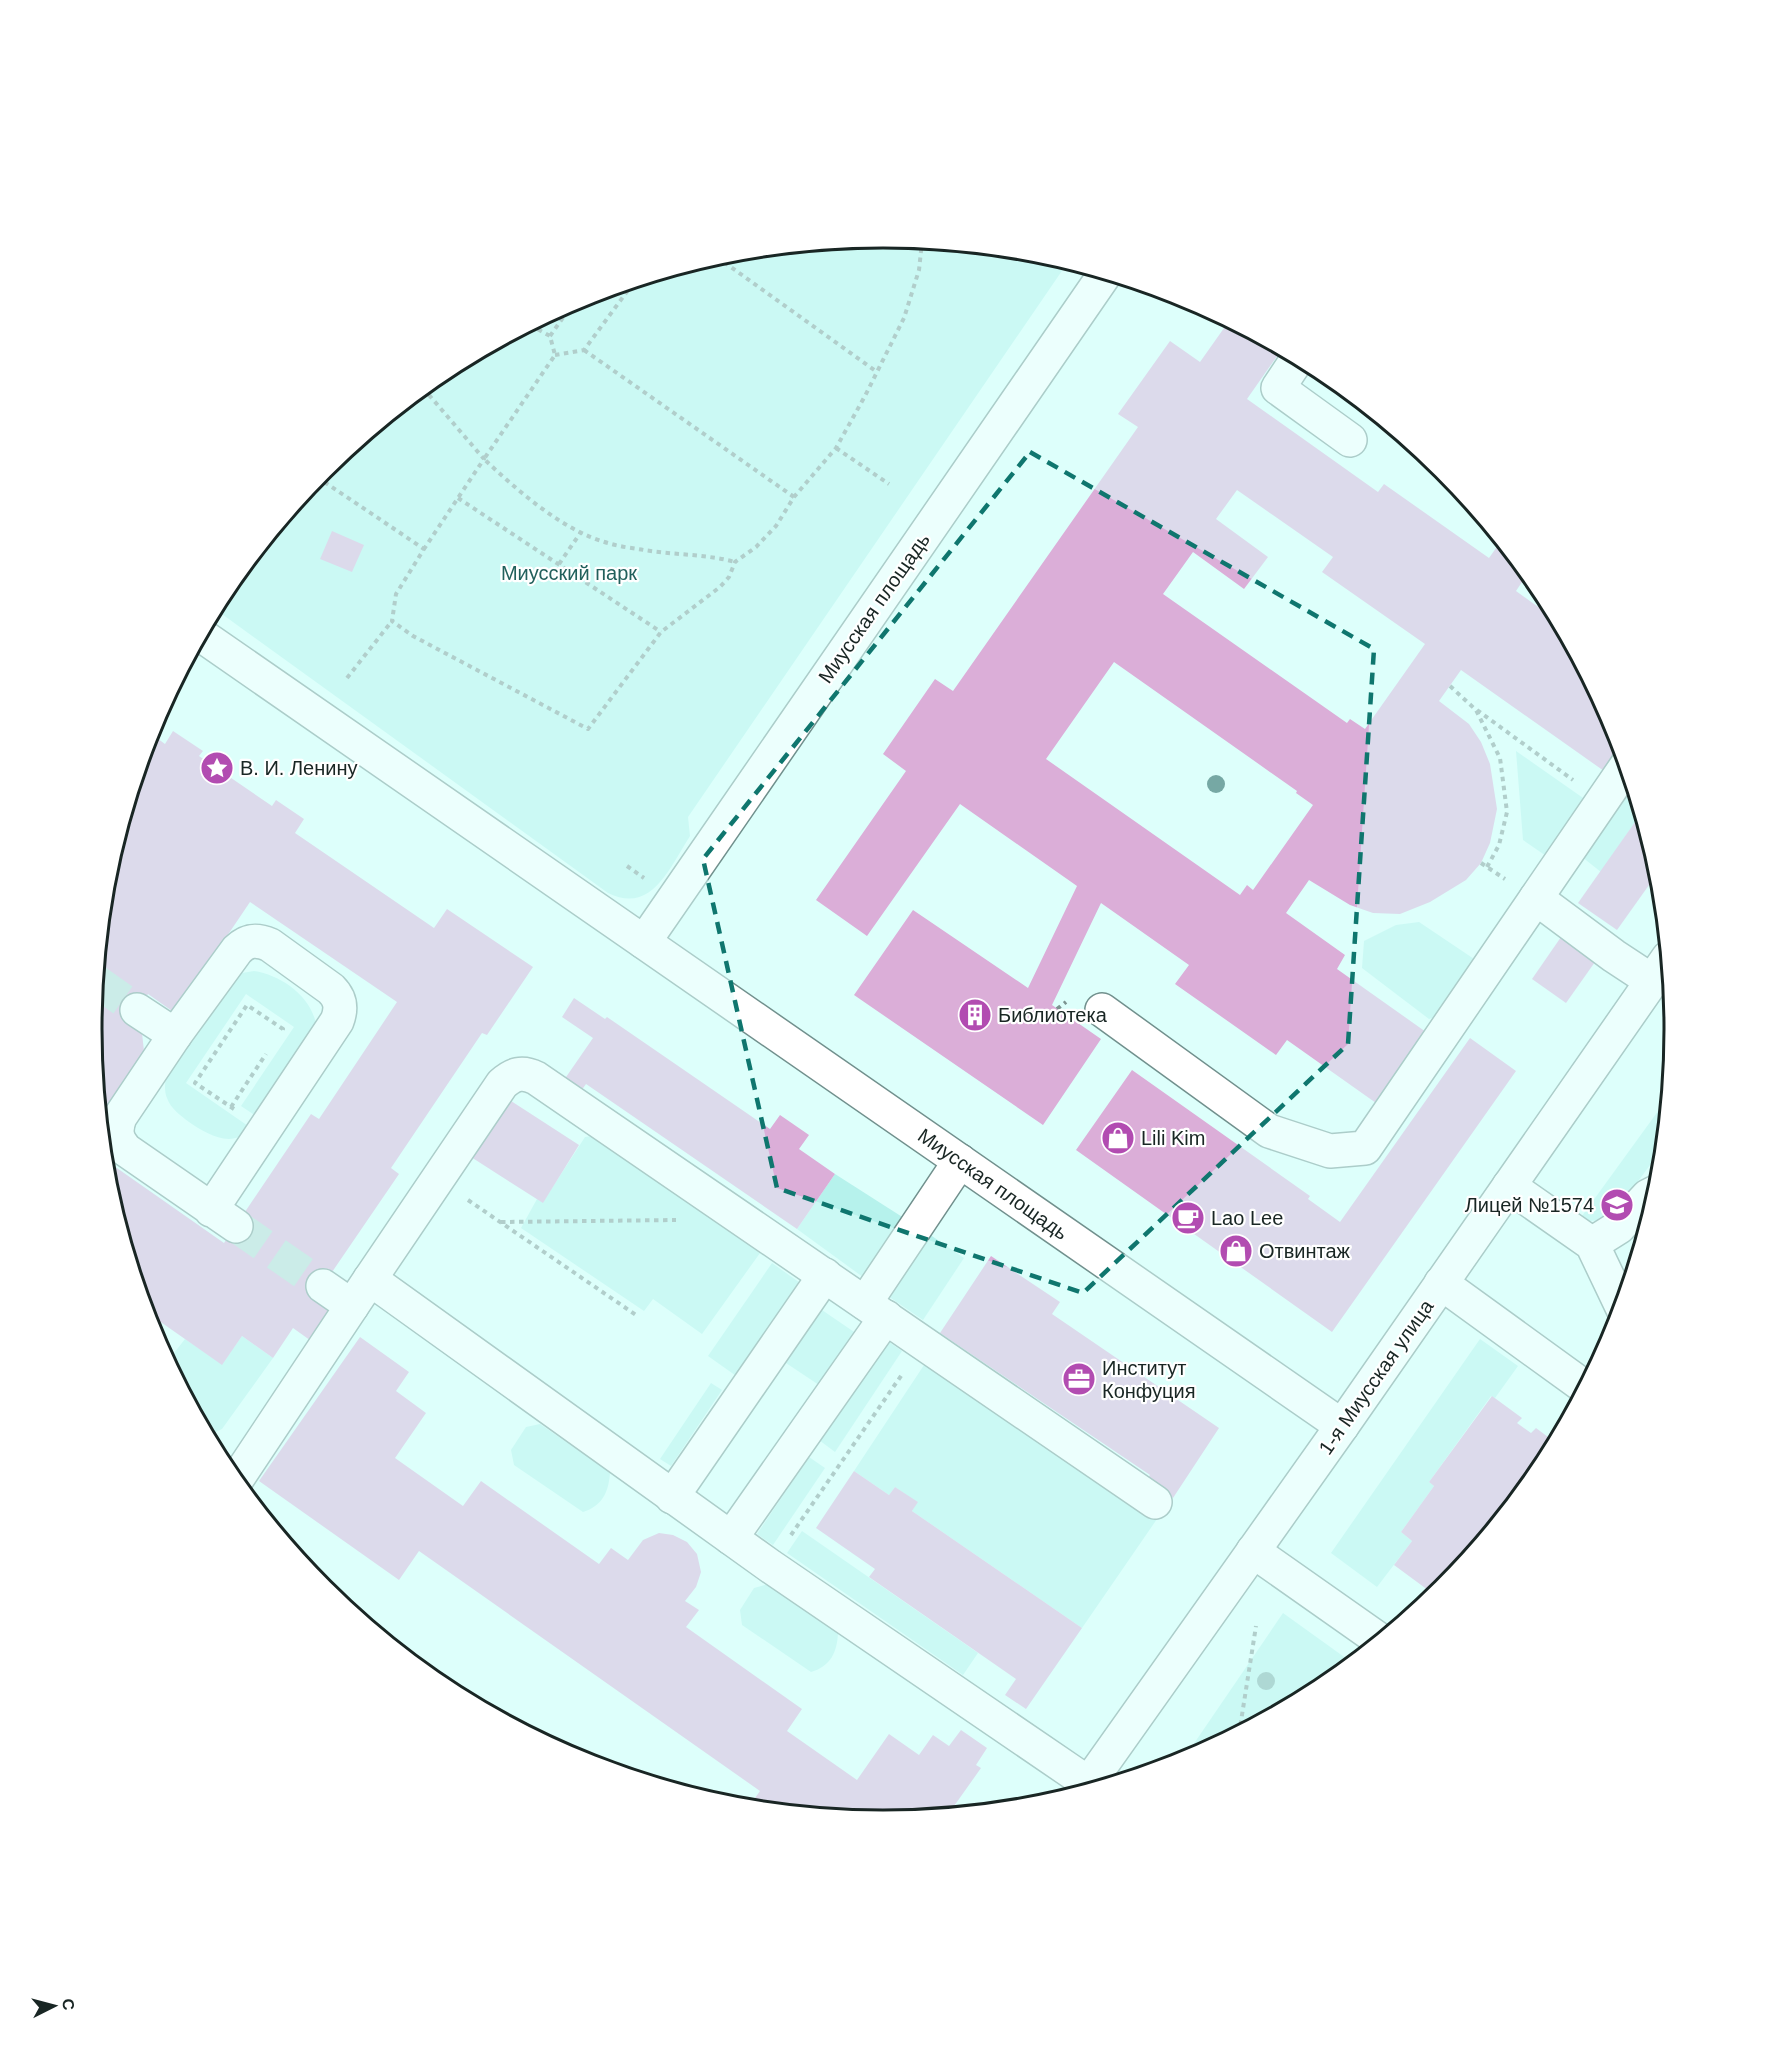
<svg xmlns="http://www.w3.org/2000/svg" width="1767" height="2060" font-family="Arial,sans-serif">
<rect width="100%" height="100%" fill="#ddfffb"/>
<g fill="#b6f2ec">
<path d="M884,238L1038,253L1068,262L688,817L690,836C670,867 652,915 608,893L215,609L225,590L324,470L444,371L581,298L729,253Z"/>
<polygon points="1516,751 1586,800 1549,858 1523,840"/>
<polygon points="1630,776 1646,830 1635,822 1601,872 1577,853"/>
<polygon points="1419,922 1486,967 1456,1011 1429,1019 1362,968 1364,941 1396,925"/>
<path d="M254,971C281,975 311,996 316,1024L259,1118L241,1106L294,1027L246,994L186,1083L251,1128C232,1150 207,1134 189,1122C180,1115 171,1109 167,1098C164,1091 165,1083 166,1075L233,978L242,973Z"/>
<polygon points="1669,1096 1664,1146 1614,1214 1602,1220 1590,1221 1582,1216"/>
<polygon points="605,1134 765,1246 702,1334 653,1299 644,1311 521,1228 537,1199 543,1202 585,1137"/>
<polygon points="835,1174 907,1220 867,1280 797,1229"/>
<polygon points="926,1232 964,1258 923,1320 885,1294"/>
<polygon points="772,1263 803,1285 739,1378 708,1356"/>
<polygon points="819,1308 860,1336 825,1389 783,1361"/>
<polygon points="242,1336 273,1358 222,1429 207,1436 167,1362 185,1339 222,1364"/>
<polygon points="1480,1339 1518,1366 1495,1398 1491,1396 1429,1482 1434,1486 1401,1532 1412,1541 1377,1587 1331,1553"/>
<polygon points="886,1340 902,1351 835,1452 819,1440"/>
<polygon points="926,1362 1157,1519 1082,1628 912,1511 917,1502 895,1487 889,1495 854,1471"/>
<polygon points="711,1383 722,1390 671,1466 660,1459"/>
<path d="M540,1424L610,1472C609,1492 602,1506 583,1512L514,1465L511,1450L526,1427Z"/>
<polygon points="809,1457 825,1468 773,1545 757,1534"/>
<polygon points="802,1531 978,1653 963,1675 787,1553"/>
<path d="M769,1584L838,1633C837,1652 831,1666 811,1672L742,1625L740,1610L754,1588Z"/>
<polygon points="1283,1613 1354,1664 1323,1689 1180,1764"/>
</g>
<g fill="#dbaed8" fill-rule="evenodd">
<path d="M1229,321L1282,349L1247,399L1378,492L1384,484L1489,558L1501,541L1528,573L1516,591L1559,622L1615,727L1621,746L1604,771L1461,670L1439,701L1469,724L1481,742L1490,764L1497,809L1490,843L1481,863L1466,880L1430,902L1400,914L1373,913L1350,905L1309,880L1286,913L1345,955L1337,969L1426,1032L1376,1103L1287,1040L1276,1055L1175,984L1189,965L1101,903L1052,1005L1101,1039L1043,1125L854,995L913,910L1028,988L1077,886L960,804L867,936L816,900L906,771L883,754L935,679L953,691L1138,427L1118,414L1170,341L1200,362ZM1237,490L1333,557L1322,572L1425,644L1365,729L1350,719L1347,723L1163,594L1193,552L1244,589L1268,557L1216,519ZM1114,662L1297,791L1296,793L1313,805L1253,890L1247,885L1240,895L1046,759Z"/>
<polygon points="1399,434 1424,454 1423,455 1397,437"/>
<polygon points="332,531 364,545 352,572 320,559"/>
<polygon points="173,731 203,751 199,756 272,806 276,800 304,819 295,833 434,928 447,909 533,967 487,1035 482,1033 391,1168 399,1174 315,1297 335,1311 314,1343 293,1328 273,1358 242,1336 222,1365 145,1311 107,1184 104,1159 224,1243 311,1114 319,1119 397,1002 250,902 175,1013 148,994 129,1023 142,1033 144,1051 100,1116 92,1030 107,875 150,733 165,744"/>
<polygon points="1635,822 1646,830 1659,871 1617,930 1578,903"/>
<polygon points="1561,937 1595,962 1566,1003 1532,979"/>
<polygon points="574,998 605,1019 607,1017 770,1129 780,1115 809,1135 799,1149 835,1174 797,1229 586,1084 581,1091 564,1080 593,1038 562,1017"/>
<polygon points="1470,1038 1516,1071 1332,1332 1076,1150 1132,1070 1310,1196 1308,1199 1340,1222"/>
<polygon points="508,1099 579,1145 543,1203 471,1157"/>
<polygon points="991,1256 1060,1302 1052,1314 1219,1428 1173,1498 1146,1480 1150,1475 940,1333"/>
<polygon points="1637,1260 1637,1261 1633,1276 1628,1273"/>
<polygon points="360,1337 409,1372 396,1391 426,1413 395,1458 463,1506 481,1481 599,1564 611,1548 628,1560 643,1540 659,1533 673,1535 687,1542 697,1554 701,1572 696,1587 685,1601 699,1610 686,1627 802,1709 787,1731 857,1780 889,1734 919,1755 933,1735 949,1746 961,1730 987,1748 976,1765 981,1768 947,1816 883,1822 747,1809 760,1791 419,1551 399,1580 259,1481"/>
<polygon points="1492,1396 1522,1418 1517,1423 1531,1433 1536,1428 1556,1443 1542,1470 1443,1590 1436,1596 1394,1565 1412,1541 1401,1532 1434,1486 1429,1482"/>
<polygon points="854,1471 889,1495 895,1487 918,1502 912,1511 1082,1628 1026,1709 1005,1695 1016,1679 869,1577 875,1569 816,1528"/>
</g>
<g fill="none" stroke-linecap="round" stroke-linejoin="round">
<g stroke="#b6d4d0" stroke-width="33" stroke-dasharray="33 16" stroke-linecap="butt">
<polyline points="96,981 137,1010"/>
<polyline points="236,1226 323,1286"/>
</g>
<defs>
<g id="minor">
<polyline points="1298,358 1278,388 1350,440"/>
<polyline points="201,635 1342,1426"/>
<polyline points="1536,898 1614,956 1652,981"/>
<polyline points="644,942 1105,274"/>
<polyline points="137,1010 175,1035"/>
<polyline points="1102,1010 1269,1131 1330,1151 1365,1148 1627,765"/>
<polyline points="1509,1186 1592,1244 1623,1309"/>
<path d="M211,1210L337,1021C342,1008 341,999 331,989L270,945C256,939 247,940 237,950L175,1035L120,1117C115,1131 116,1139 126,1150L236,1226"/>
<polyline points="1592,1244 1619,1227 1648,1196 1658,1191"/>
<path d="M370,1279L502,1084C513,1074 522,1071 536,1078L1155,1502"/>
<polyline points="1441,1283 1586,1388"/>
<polyline points="865,1303 960,1161"/>
<polyline points="352,1306 370,1279 770,1566 1088,1783"/>
<polyline points="235,1482 352,1306 323,1286"/>
<polyline points="672,1497 825,1275"/>
<polyline points="731,1538 886,1317"/>
<polyline points="1253,1551 1381,1641"/>
<polyline points="1081,1794 1342,1426 1668,958"/>
</g>
</defs>
<use href="#minor" stroke="#71908d" stroke-width="36"/>
<g stroke="#7c9390" stroke-width="4" stroke-dasharray="4.5 4.5" stroke-linecap="butt">
<polyline points="717,257 877,372"/>
<path d="M530,325L550,336L555,355L484,459C518,491 563,531 608,543C620,547 633,548 644,550C674,555 706,554 735,562"/>
<polyline points="550,336 574,302"/>
<polyline points="584,350 794,497"/>
<polyline points="555,355 584,350 634,282"/>
<polyline points="423,388 484,459 424,549"/>
<polyline points="836,448 889,484"/>
<polyline points="317,477 424,549 396,594 392,621 413,636 588,729 661,632 720,587 729,577 735,562 756,547 776,526 794,497 836,448 865,396 904,318 919,270 922,242"/>
<polyline points="458,498 661,632"/>
<polyline points="559,564 581,532"/>
<polyline points="347,678 392,621"/>
<polyline points="1450,686 1476,710 1500,758 1507,812 1499,845 1487,867"/>
<polyline points="1477,710 1573,780"/>
<polyline points="1481,863 1505,879"/>
<polyline points="627,866 644,878"/>
<polyline points="1057,1009 1066,1002"/>
<polyline points="231,1107 266,1054"/>
<polyline points="234,1109 195,1083 247,1005 283,1029 281,1033"/>
<polyline points="468,1200 636,1315"/>
<polyline points="501,1222 676,1220"/>
<polyline points="791,1535 903,1373"/>
<polyline points="1239,1734 1256,1626"/>
</g>
<use href="#minor" stroke="#fff" stroke-width="33"/>
</g>
<g fill="#76a8a4">
<circle cx="1216" cy="784" r="9"/>
<circle cx="1266" cy="1681" r="9"/>
</g>
<path d="M0 0H1767V2060H0ZM1030,452L1374,649L1348,1044L1083,1293L777,1188L703,859Z" fill="#ddfffb" fill-opacity=".55" fill-rule="evenodd"/>
<path fill="none" stroke="#0f766e" stroke-width="4.5" stroke-dasharray="12 8" stroke-linejoin="round" d="M1030,452L1374,649L1348,1044L1083,1293L777,1188L703,859Z"/>
<defs>
<symbol id="sight-disc" viewBox="-11 -11 22 22"><circle r="9.5" fill="#b24cb1" stroke="#fff"/><path d="M0-6L1.8-2.2L6-1.7L2.9 1.2L3.7 5.4L0 3.3L-3.7 5.4L-2.9 1.2L-6-1.7L-1.8-2.2Z" fill="#fff"/></symbol>
<symbol id="building-disc" viewBox="-11 -11 22 22"><circle r="9.5" fill="#b24cb1" stroke="#fff"/><path d="M-4-6H4V6H1V3H-1V6H-4ZM-2.5-4.3h1.7v1.8h-1.7ZM.8-4.3h1.7v1.8H.8ZM-2.5-1h1.7V.8h-1.7ZM.8-1h1.7V.8H.8Z" fill="#fff"/></symbol>
<symbol id="shop-disc" viewBox="-11 -11 22 22"><circle r="9.5" fill="#b24cb1" stroke="#fff"/><path d="M-5-2.5h2.3a2.7 3.5 0 0 1 5.4 0H5L5.5 6h-11ZM-1.5-2.5h3a1.5 2.3 0 0 0-3 0Z" fill="#fff"/></symbol>
<symbol id="school-disc" viewBox="-11 -11 22 22"><circle r="9.5" fill="#b24cb1" stroke="#fff"/><path d="M0-5L7-2L0 1L-7-2ZM-4 1L0 2.5L4 1V4Q0 6-4 4Z" fill="#fff"/></symbol>
<symbol id="cafe-disc" viewBox="-11 -11 22 22"><circle r="9.5" fill="#b24cb1" stroke="#fff"/><path d="M-5.5-4.5H6V0H3Q3 3.5 0 3.5H-2.5Q-5.5 3.5-5.5 0ZM3-3.2v2h1.7v-2ZM-6 4.5H4V6H-6Z" fill="#fff"/></symbol>
<symbol id="office-disc" viewBox="-11 -11 22 22"><circle r="9.5" fill="#b24cb1" stroke="#fff"/><path d="M-6-3h4V-5.5h4V-3h4V5H-6ZM-1-4.5V-3h2v-1.5ZM-6 0V1H6V0Z" fill="#fff"/></symbol>
</defs>
<g fill-rule="evenodd">
<use href="#sight-disc" x="198" y="749" width="38" height="38"/>
<use href="#building-disc" x="956" y="996" width="38" height="38"/>
<use href="#shop-disc" x="1099" y="1119" width="38" height="38"/>
<use href="#school-disc" x="1598" y="1186" width="38" height="38"/>
<use href="#cafe-disc" x="1169" y="1199" width="38" height="38"/>
<use href="#shop-disc" x="1217" y="1232" width="38" height="38"/>
<use href="#office-disc" x="1060" y="1360" width="38" height="38"/>
</g>
<g text-anchor="middle" stroke-width="4.5" stroke-linejoin="round" paint-order="stroke">
<g font-size="20" fill="#22605c" stroke="#fff">
<text x="569" y="580">Миусский парк</text>
</g>
<g font-size="20" fill="#192624" stroke="#fff">
<text transform="translate(874 608) rotate(-55)" y="7">Миусская площадь</text>
<text transform="translate(993 1184) rotate(35)" y="7">Миусская площадь</text>
<text transform="translate(1376 1377) rotate(-55)" y="7">1-я Миусская улица</text>
</g>
<g font-size="20" fill="#192624" stroke="#fff" text-anchor="start">
<text x="240" y="775">В. И. Ленину</text>
<text x="998" y="1022">Библиотека</text>
<text x="1141" y="1145">Lili Kim</text>
<text x="1594" y="1212" text-anchor="end">Лицей №1574</text>
<text x="1211" y="1225">Lao Lee</text>
<text x="1259" y="1258">Отвинтаж</text>
<text x="1102" y="1375">Институт<tspan x="1102" dy="23">Конфуция</tspan></text>
</g>
</g>
<path d="M0 0H1767V2060H0ZM102 1029a781 781 0 1 1 1562 0a781 781 0 1 1-1562 0Z" fill="#fff" fill-rule="evenodd"/>
<path fill="none" stroke="#192624" stroke-width="3" d="M102 1029a781 781 0 1 1 1562 0a781 781 0 1 1-1562 0Z"/>
<g transform="translate(54 2006) rotate(84)" stroke="#ffffff" stroke-width="4.5" paint-order="stroke">
<path d="M0-4.5L10 22L0 15L-10 22Z" fill="#192624"/>
<text y="-9" font-size="16" font-weight="bold" text-anchor="middle" fill="#192624">С</text>
</g>
</svg>
